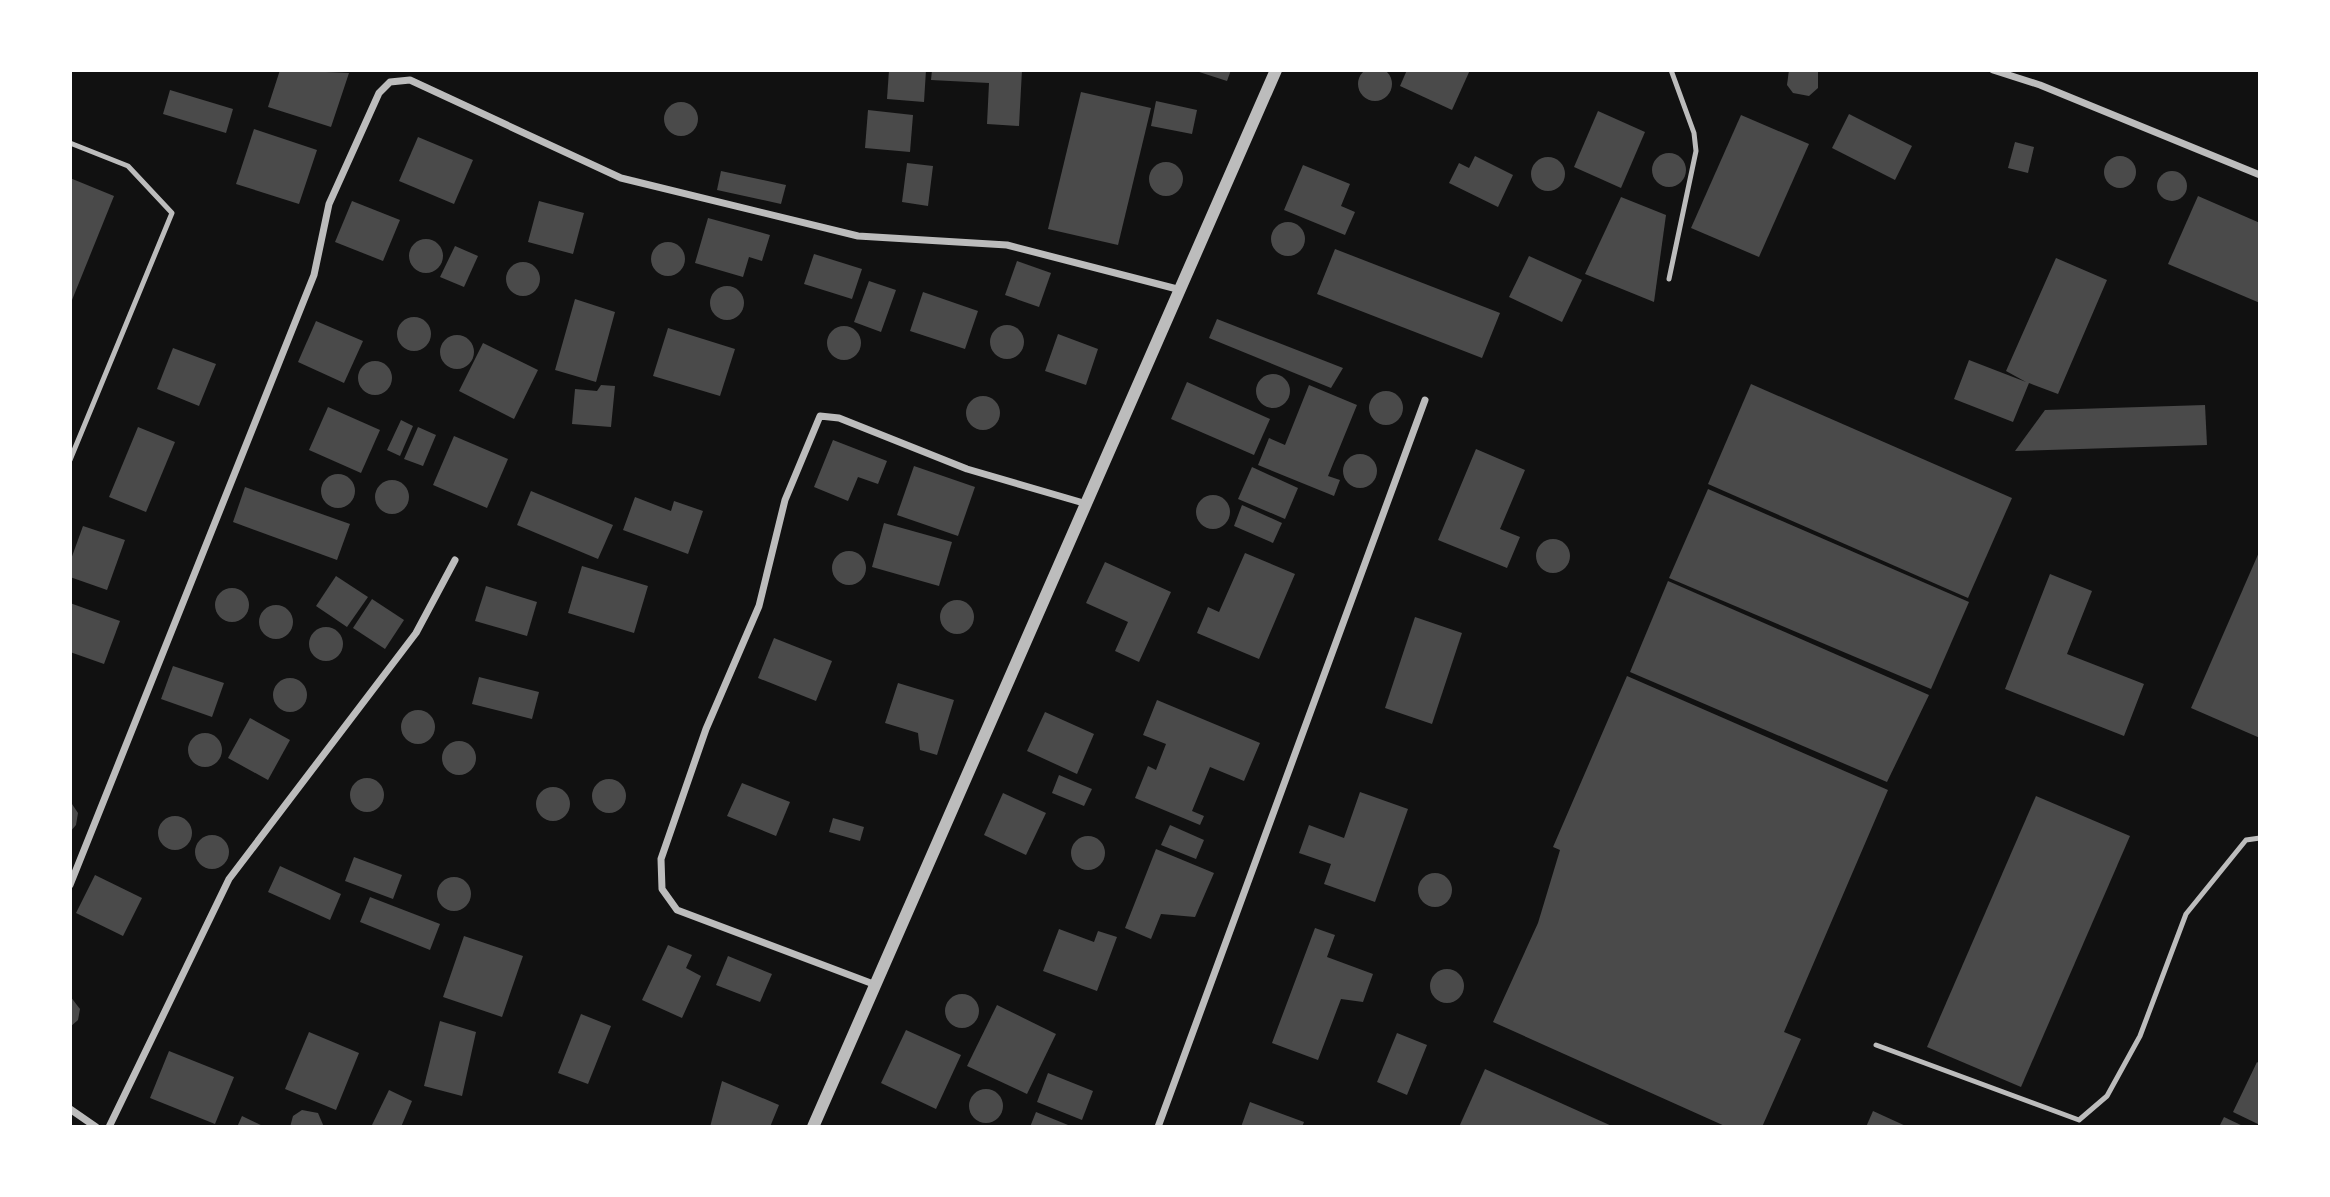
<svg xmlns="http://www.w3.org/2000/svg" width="2330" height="1197" font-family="'PT Sans Narrow',sans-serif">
<rect width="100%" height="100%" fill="#111"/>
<g fill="#4a4a4a">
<circle cx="1375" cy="84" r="17"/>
<polygon points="280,70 349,73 331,127 268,107"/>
<polygon points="889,70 926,70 924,102 887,99"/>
<polygon points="932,70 1022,70 1019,126 987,124 989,83 931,80"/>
<polygon points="1193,70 1231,70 1227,81"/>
<polygon points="1407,70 1470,70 1452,110 1400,86"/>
<polygon points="1789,70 1818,70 1818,88 1809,96 1793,93 1787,85"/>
<polygon points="170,90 233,109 226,133 163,114"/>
<polygon points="1081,92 1151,108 1118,245 1048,229"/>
<polygon points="1156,101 1197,110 1192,134 1151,126"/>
<circle cx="681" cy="119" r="17"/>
<polygon points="868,110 913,115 910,152 865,148"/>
<polygon points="1598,111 1645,132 1621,188 1574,167"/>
<polygon points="1849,114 1912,146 1895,180 1832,148"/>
<polygon points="1741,115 1809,144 1759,257 1691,228"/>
<polygon points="254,129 317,150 299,204 236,184"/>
<polygon points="418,137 473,160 454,204 399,181"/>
<polygon points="2015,142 2034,147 2028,173 2008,168"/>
<circle cx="1669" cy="170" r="17"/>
<circle cx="2120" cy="172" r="16"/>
<polygon points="1475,156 1513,175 1498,207 1449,183 1459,163 1469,168"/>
<circle cx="1548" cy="174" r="17"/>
<circle cx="1166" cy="179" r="17"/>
<polygon points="907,163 933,166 928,206 902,202"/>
<polygon points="1303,165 1350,184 1341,206 1355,212 1345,235 1284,210"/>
<circle cx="2172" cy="186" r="15"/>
<polygon points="721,171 786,185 781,204 717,190"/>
<polygon points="70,178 114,196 70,305"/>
<polygon points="2198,196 2260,223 2260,303 2168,264"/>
<polygon points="1621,197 1666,215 1654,302 1585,274"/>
<polygon points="352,201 400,220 383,261 335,242"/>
<polygon points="539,201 584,213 573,254 528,242"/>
<polygon points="708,218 770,235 762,261 749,257 743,277 695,263"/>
<circle cx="1288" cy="239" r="17"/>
<circle cx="426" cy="256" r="17"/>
<circle cx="668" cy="259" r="17"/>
<polygon points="455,246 478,256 464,287 440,277"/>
<polygon points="1335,249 1500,313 1482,358 1317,294"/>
<polygon points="814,254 862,269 852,299 804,284"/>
<polygon points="1529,256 1582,280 1562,322 1509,297"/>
<polygon points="2056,258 2107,280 2058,394 2029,383 2013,422 1954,399 1969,360 2026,382 2006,371"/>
<polygon points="1017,261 1051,273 1039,307 1005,295"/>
<circle cx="523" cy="279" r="17"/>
<polygon points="869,281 896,290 881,332 854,322"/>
<circle cx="727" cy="303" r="17"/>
<polygon points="923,292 978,311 965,349 910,331"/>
<polygon points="575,299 615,312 596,382 555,370"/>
<circle cx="414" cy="334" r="17"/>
<polygon points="1217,319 1343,368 1331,388 1209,338"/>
<polygon points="316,321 363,341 344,383 298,362"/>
<circle cx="1007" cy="342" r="17"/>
<circle cx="844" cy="343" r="17"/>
<polygon points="668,328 735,349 720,396 653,376"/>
<polygon points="1058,334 1098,349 1086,385 1045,371"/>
<circle cx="457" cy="352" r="17"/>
<polygon points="483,343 538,370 514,419 459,391"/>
<polygon points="173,348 216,364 199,406 157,389"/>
<circle cx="375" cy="378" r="17"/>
<circle cx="1273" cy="391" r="17"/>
<polygon points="1187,382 1270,419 1254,455 1171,419"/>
<polygon points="1751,384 2012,498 1968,598 1708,484"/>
<polygon points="601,385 615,386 611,427 572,424 575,389 597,391"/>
<polygon points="1309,385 1357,405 1328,476 1340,480 1334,496 1258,465 1269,438 1285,445"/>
<circle cx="1386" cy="408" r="17"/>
<circle cx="983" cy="413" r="17"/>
<polygon points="2205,405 2207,445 2015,451 2045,410"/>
<polygon points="328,407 380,430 361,473 309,450"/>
<polygon points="401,420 413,426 400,456 387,450"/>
<polygon points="138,427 175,442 146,512 109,497"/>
<polygon points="418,427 436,435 423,466 404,459"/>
<polygon points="454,436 508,459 487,508 433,485"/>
<polygon points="833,440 887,461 878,484 858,477 848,501 814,487"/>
<polygon points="1476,449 1525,470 1500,529 1520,537 1507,568 1438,540"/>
<circle cx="1360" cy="471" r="17"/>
<polygon points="914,466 975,487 958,536 897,515"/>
<polygon points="1252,467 1298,488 1285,519 1238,499"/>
<circle cx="338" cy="491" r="17"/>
<circle cx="392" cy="497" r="17"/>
<polygon points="245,487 350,524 337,560 233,522"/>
<polygon points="1708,489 1969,602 1931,689 1669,578"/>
<polygon points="531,491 613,525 598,559 517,525"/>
<circle cx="1213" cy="512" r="17"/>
<polygon points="635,497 671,511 674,501 703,511 688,554 623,530"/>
<polygon points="1242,505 1282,523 1273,543 1234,526"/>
<polygon points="884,523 952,542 939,586 872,567"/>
<polygon points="83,526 125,540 107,590 70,577 70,562"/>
<circle cx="1553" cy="556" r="17"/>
<polygon points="2260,550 2260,738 2191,708"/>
<circle cx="849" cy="568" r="17"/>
<polygon points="1245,553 1295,574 1259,659 1197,633 1208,607 1219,612"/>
<polygon points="1105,562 1171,592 1139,662 1115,651 1128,622 1086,603"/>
<polygon points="582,566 648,586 634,633 568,613"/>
<polygon points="2050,574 2092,591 2067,654 2144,684 2124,736 2005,689"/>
<polygon points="336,576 368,597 347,627 316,606"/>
<polygon points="1668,581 1929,695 1887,782 1630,672"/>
<polygon points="486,586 537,602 527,636 475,621"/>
<circle cx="232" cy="605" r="17"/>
<polygon points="372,599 404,620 385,649 353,628"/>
<circle cx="957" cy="617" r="17"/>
<polygon points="70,603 120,621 104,664 70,652"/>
<circle cx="276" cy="622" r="17"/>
<polygon points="1415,617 1462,633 1432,724 1385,708"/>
<circle cx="326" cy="644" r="17"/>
<polygon points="774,638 832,661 816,701 758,678"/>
<polygon points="173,666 224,683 212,717 161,699"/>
<polygon points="1627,676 1888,790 1784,1032 1801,1039 1762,1127 1727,1127 1493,1022 1538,923 1560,850 1553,847"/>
<polygon points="479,677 539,692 532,719 472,704"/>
<circle cx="290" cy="695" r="17"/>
<polygon points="898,683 954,700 937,755 920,750 918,733 885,723"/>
<polygon points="1157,700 1260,743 1244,781 1210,767 1192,811 1204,816 1200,825 1135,798 1148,766 1156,770 1166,744 1143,735"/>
<circle cx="418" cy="727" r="17"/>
<polygon points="1045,712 1094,734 1077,774 1027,751"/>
<polygon points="250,718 290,740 268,780 228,758"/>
<circle cx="205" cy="750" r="17"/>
<circle cx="459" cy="758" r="17"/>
<polygon points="1059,775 1092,789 1084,806 1052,793"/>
<circle cx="367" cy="795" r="17"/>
<circle cx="609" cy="796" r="17"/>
<polygon points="742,783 790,802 776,836 727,816"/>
<circle cx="553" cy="804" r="17"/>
<polygon points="1360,792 1408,809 1375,902 1324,884 1331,864 1299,853 1309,825 1344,838"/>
<polygon points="1003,793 1046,813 1026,855 984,835"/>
<polygon points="2036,796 2130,836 2021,1087 1927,1047"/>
<polygon points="70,801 78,813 76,825 70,832"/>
<circle cx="175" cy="833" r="17"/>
<polygon points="833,818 864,827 860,841 829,832"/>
<polygon points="1170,825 1204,840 1196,859 1161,845"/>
<circle cx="212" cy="852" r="17"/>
<circle cx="1088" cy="853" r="17"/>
<polygon points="1156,849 1214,873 1195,917 1161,914 1151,939 1125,928"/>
<polygon points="354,857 402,875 393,899 345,881"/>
<polygon points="280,866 341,894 330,920 268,892"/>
<circle cx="1435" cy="890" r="17"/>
<polygon points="95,875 142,898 123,936 76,913"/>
<circle cx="454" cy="894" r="17"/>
<polygon points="370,897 440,924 430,950 360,922"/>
<polygon points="1315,928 1335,935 1327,957 1373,974 1363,1002 1341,999 1318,1060 1272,1043"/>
<polygon points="1059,929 1094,942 1098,931 1117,937 1097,991 1043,971"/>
<polygon points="464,936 523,956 502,1017 443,997"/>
<polygon points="668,945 692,955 686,968 701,976 682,1018 642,1000"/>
<polygon points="728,956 772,974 760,1002 716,985"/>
<circle cx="1447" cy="986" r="17"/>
<circle cx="962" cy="1011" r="17"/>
<polygon points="70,996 80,1009 78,1020 70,1027"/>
<polygon points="997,1005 1056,1034 1027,1094 967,1066"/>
<polygon points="581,1014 611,1026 588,1084 558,1073"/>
<polygon points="440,1021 476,1032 462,1096 424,1086"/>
<polygon points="906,1030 961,1055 936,1109 881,1083"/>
<polygon points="309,1032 359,1053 336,1110 285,1089"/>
<polygon points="1397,1033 1427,1045 1407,1095 1377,1082"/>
<polygon points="169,1051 234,1077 215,1124 150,1098"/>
<polygon points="2257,1062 2260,1064 2260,1125 2233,1112"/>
<polygon points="1485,1069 1614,1127 1459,1127"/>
<polygon points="1048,1073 1093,1091 1082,1120 1037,1102"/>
<polygon points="722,1081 779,1105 770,1127 710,1127"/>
<circle cx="986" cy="1106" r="17"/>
<polygon points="389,1090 412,1101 401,1127 371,1127"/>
<polygon points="1250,1102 1304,1122 1302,1127 1241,1127"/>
<polygon points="302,1110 318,1113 324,1127 290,1127 293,1116"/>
<polygon points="1873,1111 1908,1127 1866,1127"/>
<polygon points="1036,1112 1073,1127 1030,1127"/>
<polygon points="242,1116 265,1127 237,1127"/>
<polygon points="2224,1117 2245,1127 2219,1127"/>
</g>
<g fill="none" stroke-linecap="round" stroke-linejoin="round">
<g stroke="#bcbcbc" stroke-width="5">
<polyline points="70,143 128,166 172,213 70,460"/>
<polyline points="1669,279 1696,151 1694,133 1671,70"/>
<polyline points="1876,1045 2079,1120 2107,1096 2140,1036 2186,914 2246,840 2260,838"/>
</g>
<g stroke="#bcbcbc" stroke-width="7">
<polyline points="1993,70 2040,85 2260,175"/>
<polyline points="70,885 314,275 329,204 379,93 390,82 410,80 621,178 858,236 1007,245 1181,290"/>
<polyline points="876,985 677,910 662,889 661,859 706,729 759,606 785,500 820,416 839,418 967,469 1087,504"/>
<polyline points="70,1109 96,1127"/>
<polyline points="109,1127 229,879 416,633 455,560"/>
<polyline points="1158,1127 1425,400"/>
</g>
<polyline stroke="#bcbcbc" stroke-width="12" points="813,1127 1276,70"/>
</g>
<rect width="2330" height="1197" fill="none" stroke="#ffffff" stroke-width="144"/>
</svg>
